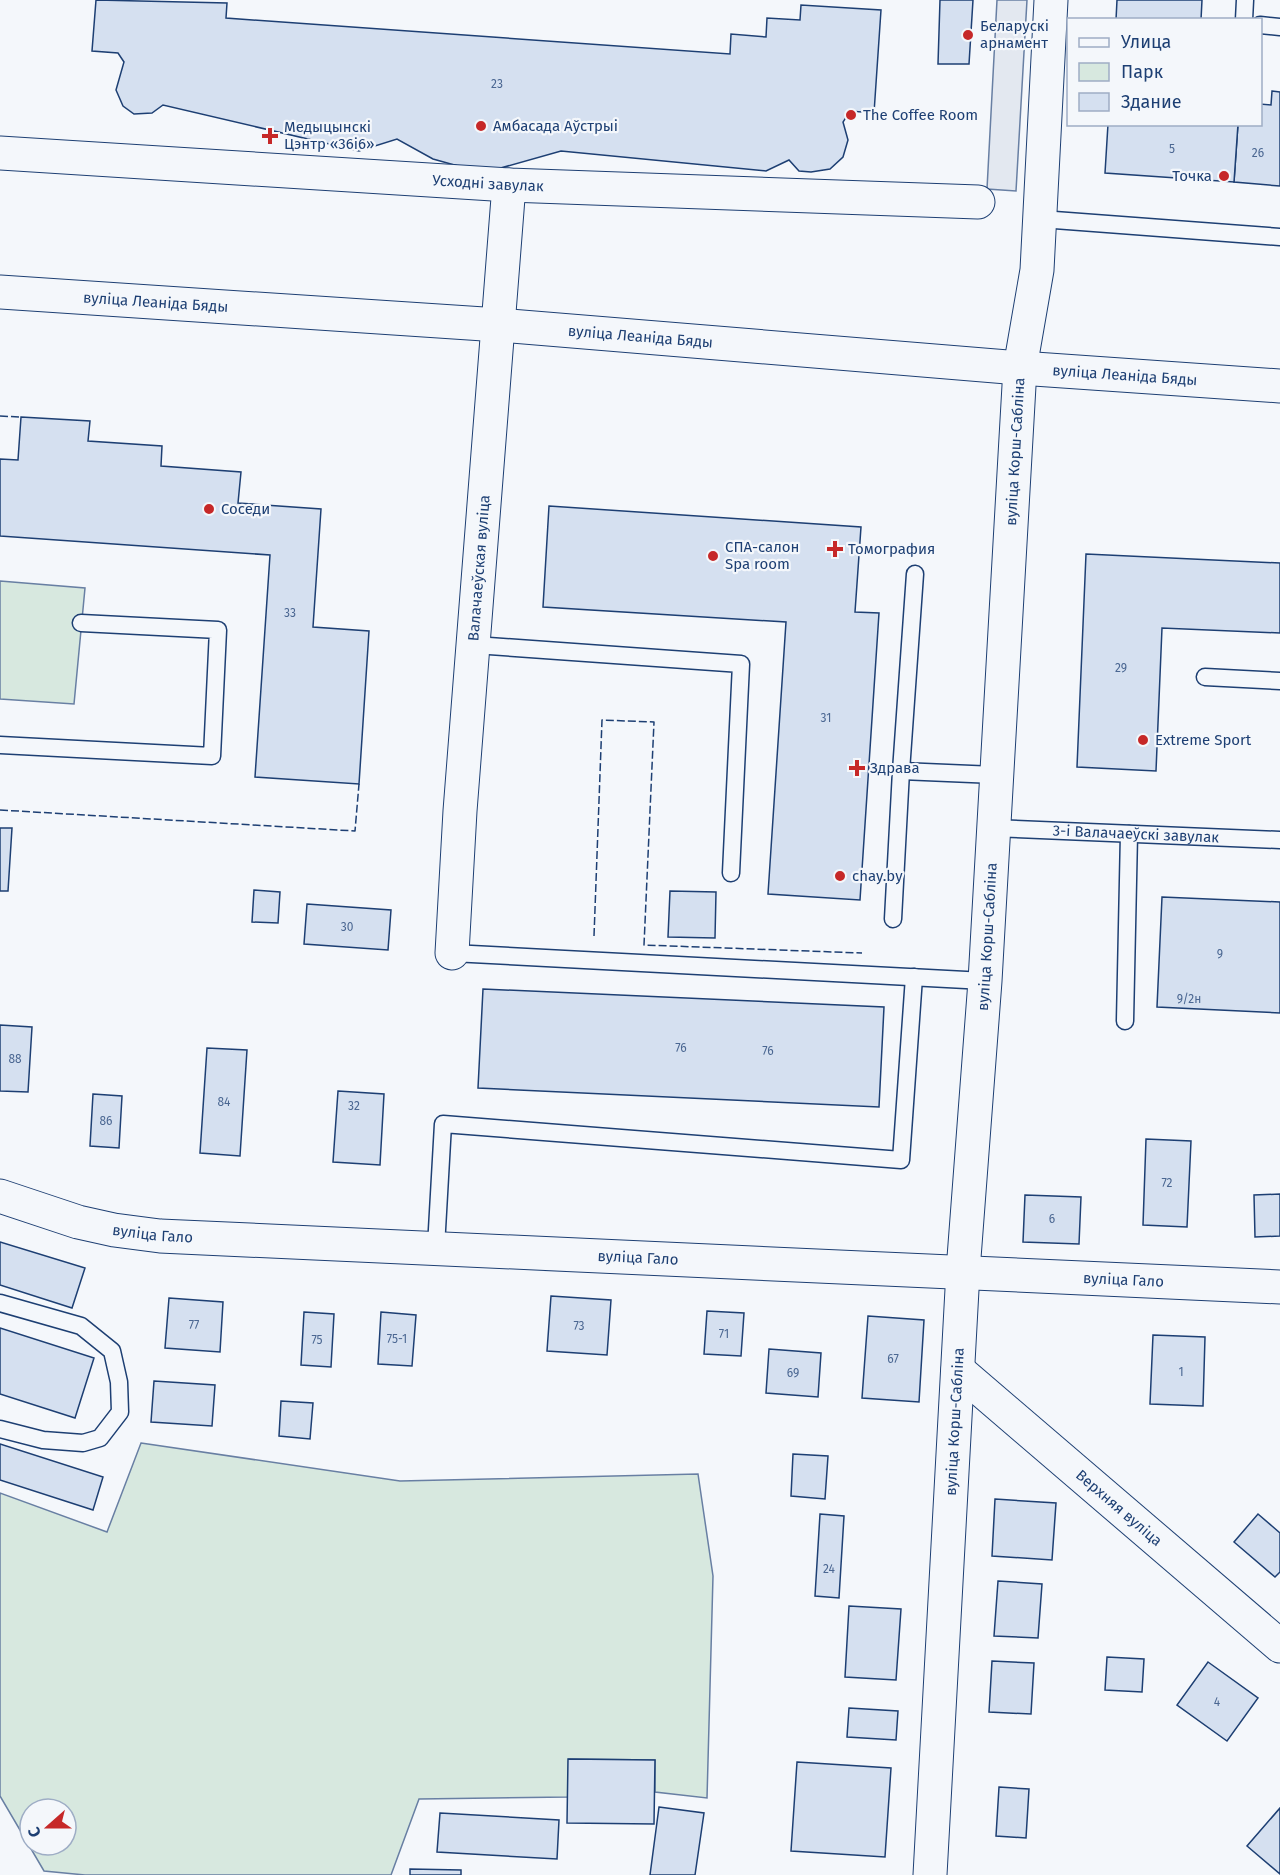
<svg xmlns="http://www.w3.org/2000/svg" width="1280" height="1875" font-family="'Fira Sans',sans-serif">
<rect width="100%" height="100%" fill="#f4f7fb"/>
<g fill="#d7e8df" stroke="#687fa3" stroke-width="1.5" fill-rule="evenodd">
<polygon points="0,581 85,588 74,704 0,699"/>
<path d="M141,1443L400,1481L698,1474L713,1576L707,1798L655,1792V1760L569,1759L568,1797L419,1799L391,1875H85L44,1871L0,1796V1493L107,1532ZM30,1809H66V1845H30Z"/>
</g>
<polygon fill="#e3e8f0" stroke="#687fa3" stroke-width="1.5" points="997,0 1027,0 1016,191 987,189"/>
<g fill="#d5e0f0" stroke="#1d3f73" stroke-width="1.5">
<polygon points="96,0 227,3 226,18 730,54 731,34 766,37 767,18 800,20 801,5 881,10 874,113 850,111 843,122 848,140 843,157 830,169 811,172 799,171 789,160 766,171 561,151 483,173 433,159 397,139 359,151 163,105 152,113 134,114 123,106 116,90 124,62 118,53 92,51"/>
<polygon points="940,0 973,0 969,64 938,64"/>
<polygon points="1117,0 1202,0 1201,20 1116,20"/>
<polygon points="1272,91 1280,92 1280,186 1234,182 1238,124 1260,124 1260,104 1271,105"/>
<polygon points="1108,124 1238,124 1234,182 1105,173"/>
<polygon points="21,417 90,421 88,441 162,446 161,466 241,472 238,503 321,509 313,627 369,631 359,784 255,777 270,555 0,536 0,459 18,460"/>
<polygon points="549,506 861,527 855,612 879,613 860,900 768,894 786,622 543,607"/>
<polygon points="1086,554 1280,563 1280,633 1162,628 1156,771 1077,767"/>
<polygon points="0,828 12,828 8,891 0,891"/>
<polygon points="254,890 280,892 278,923 252,922"/>
<polygon points="670,891 716,892 715,938 668,937"/>
<polygon points="1162,897 1280,902 1280,1013 1157,1007"/>
<polygon points="307,904 391,910 388,950 304,944"/>
<polygon points="483,989 884,1007 879,1107 478,1088"/>
<polygon points="0,1025 32,1027 28,1092 0,1091"/>
<polygon points="207,1048 247,1050 240,1156 200,1153"/>
<polygon points="338,1091 384,1094 380,1165 333,1162"/>
<polygon points="93,1094 122,1096 119,1148 90,1146"/>
<polygon points="1146,1139 1191,1141 1187,1227 1143,1225"/>
<polygon points="1280,1194 1280,1236 1255,1237 1254,1195"/>
<polygon points="1025,1195 1081,1197 1079,1244 1023,1242"/>
<polygon points="0,1242 85,1268 72,1308 0,1285"/>
<polygon points="551,1296 611,1300 607,1355 547,1351"/>
<polygon points="169,1298 223,1302 220,1352 165,1348"/>
<polygon points="707,1311 744,1313 741,1356 704,1354"/>
<polygon points="304,1312 334,1314 331,1367 301,1365"/>
<polygon points="381,1312 416,1315 412,1366 378,1364"/>
<polygon points="868,1316 924,1320 919,1402 862,1398"/>
<polygon points="0,1328 94,1358 75,1418 0,1394"/>
<polygon points="1153,1335 1205,1337 1203,1406 1150,1404"/>
<polygon points="769,1349 821,1353 818,1397 766,1393"/>
<polygon points="154,1381 215,1385 212,1426 151,1422"/>
<polygon points="281,1401 313,1403 310,1439 279,1436"/>
<polygon points="0,1444 103,1477 93,1510 0,1480"/>
<polygon points="793,1454 828,1456 825,1499 791,1496"/>
<polygon points="995,1499 1056,1503 1052,1560 992,1556"/>
<polygon points="820,1514 844,1516 839,1598 815,1596"/>
<polygon points="1258,1514 1280,1533 1280,1572 1275,1577 1234,1542"/>
<polygon points="998,1581 1042,1584 1038,1638 994,1636"/>
<polygon points="849,1606 901,1609 896,1680 845,1677"/>
<polygon points="1107,1657 1144,1659 1142,1692 1105,1690"/>
<polygon points="992,1661 1034,1663 1031,1714 989,1712"/>
<polygon points="1208,1662 1258,1698 1227,1741 1177,1705"/>
<polygon points="849,1708 898,1711 896,1740 847,1737"/>
<polygon points="568,1759 655,1760 654,1824 567,1823"/>
<polygon points="797,1762 891,1768 885,1857 791,1851"/>
<polygon points="999,1787 1029,1789 1026,1838 996,1836"/>
<polygon points="659,1807 704,1813 695,1875 650,1875"/>
<polygon points="1280,1808 1280,1874 1247,1846"/>
<polygon points="440,1813 559,1820 557,1859 437,1852"/>
<polygon points="410,1869 461,1870 461,1875 410,1875"/>
</g>
<g fill="none" stroke-linecap="round" stroke-linejoin="round">
<defs>
<g id="lane">
<polyline points="1244,20 1245,0"/>
<polyline points="1260,25 1280,27"/>
<polyline points="1041,219 1280,237"/>
<polyline points="475,645 741,664 731,873"/>
<polyline points="1205,677 1280,681"/>
<polyline points="0,745 212,756 218,630 81,623"/>
<polyline points="901,771 995,775"/>
<path id="s1" d="M992,828L1280,840"/>
<polyline points="893,919 901,771 915,574"/>
<polyline points="452,953 985,981"/>
<polyline points="1125,1021 1129,834"/>
<polyline points="436,1247 443,1124 901,1160 914,977"/>
<polyline points="0,1303 81,1326 112,1351 119,1382 120,1412 100,1438 83,1443 43,1440 0,1429"/>
</g>
<g id="street">
<path id="s2" d="M0,153L509,185L978,202"/>
<path id="s3" d="M452,953L460,811L509,185"/>
<path id="s4" d="M0,1196L78,1222L114,1230L160,1236L1280,1287"/>
<path id="s5" d="M958,1370L1280,1646"/>
<path id="s6" d="M930,1875L963,1271L985,981L1020,368L1037,270L1051,0"/>
</g>
<g id="secondary">
<path id="s7" d="M0,292L499,325L1020,368L1280,386"/>
</g>
</defs>
<use href="#lane" stroke="#1d3f73" stroke-width="19"/>
<use href="#street" stroke="#1d3f73" stroke-width="35"/>
<use href="#secondary" stroke="#1d3f73" stroke-width="35"/>
<use href="#lane" stroke="#f4f7fb" stroke-width="16"/>
<use href="#street" stroke="#f4f7fb" stroke-width="33"/>
<use href="#secondary" stroke="#f4f7fb" stroke-width="33"/>
<g stroke="#1d3f73" stroke-width="1.5" stroke-dasharray="8 3" stroke-linecap="butt">
<polyline points="0,416 21,417"/>
<polyline points="0,810 355,831 359,784"/>
<polyline points="594,936 602,720 654,722 644,945 862,953"/>
</g>
</g>
<g fill="#c62828" stroke="#f4f7fb" stroke-width="2">
<circle cx="968" cy="35" r="6"/>
<circle cx="851" cy="115" r="6"/>
<circle cx="481" cy="126" r="6"/>
<path d="M267 127h6v6h6v6h-6v6h-6v-6h-6v-6h6z"/>
<circle cx="1224" cy="176" r="6"/>
<circle cx="209" cy="509" r="6"/>
<path d="M832 540h6v6h6v6h-6v6h-6v-6h-6v-6h6z"/>
<circle cx="713" cy="556" r="6"/>
<circle cx="1143" cy="740" r="6"/>
<path d="M854 759h6v6h6v6h-6v6h-6v-6h-6v-6h6z"/>
<circle cx="840" cy="876" r="6"/>
</g>
<g text-anchor="middle" stroke-width="4.5" stroke-linejoin="round" paint-order="stroke">
<g font-size="12" fill="#4b6792">
<text x="497" y="88">23</text>
<text x="1172" y="153">5</text>
<text x="1258" y="157">26</text>
<text x="290" y="617">33</text>
<text x="1121" y="672">29</text>
<text x="826" y="722">31</text>
<text x="347" y="931">30</text>
<text x="1220" y="958">9</text>
<text x="1189" y="1003">9/2н</text>
<text x="681" y="1052">76</text>
<text x="768" y="1055">76</text>
<text x="15" y="1063">88</text>
<text x="224" y="1106">84</text>
<text x="354" y="1110">32</text>
<text x="106" y="1125">86</text>
<text x="1167" y="1187">72</text>
<text x="1052" y="1223">6</text>
<text x="194" y="1329">77</text>
<text x="579" y="1330">73</text>
<text x="724" y="1338">71</text>
<text x="397" y="1343">75-1</text>
<text x="317" y="1344">75</text>
<text x="893" y="1363">67</text>
<text x="1181" y="1376">1</text>
<text x="793" y="1377">69</text>
<text x="829" y="1573">24</text>
<text x="1217" y="1706">4</text>
</g>
<g font-size="15" fill="#1d3f73" stroke="#f4f7fb" text-anchor="start">
<text x="980" y="31">Беларускі<tspan x="980" dy="17">арнамент</tspan></text>
<text x="863" y="120">The Coffee Room</text>
<text x="493" y="131">Амбасада Аўстрыі</text>
<text x="284" y="132">Медыцынскі<tspan x="284" dy="17">Цэнтр «36і6»</tspan></text>
<text x="1212" y="181" text-anchor="end">Точка</text>
<text x="221" y="514">Соседи</text>
<text x="725" y="552">СПА-салон<tspan x="725" dy="17">Spa room</tspan></text>
<text x="848" y="554">Томография</text>
<text x="1155" y="745">Extreme Sport</text>
<text x="870" y="773">Здрава</text>
<text x="852" y="881">chay.by</text>
</g>
<g font-size="15" fill="#1d3f73" stroke="#f4f7fb">
<text dy="5" stroke="none"><textPath href="#s2" startOffset="489">Усходні завулак</textPath></text>
<text dy="5" stroke="none"><textPath href="#s7" startOffset="156">вуліца Леаніда Бяды</textPath></text>
<text dy="5" stroke="none"><textPath href="#s7" startOffset="642">вуліца Леаніда Бяды</textPath></text>
<text dy="5" stroke="none"><textPath href="#s7" startOffset="1128">вуліца Леаніда Бяды</textPath></text>
<text dy="5" stroke="none"><textPath href="#s6" startOffset="1426">вуліца Корш-Сабліна</textPath></text>
<text dy="5" stroke="none"><textPath href="#s3" startOffset="386">Валачаеўская вуліца</textPath></text>
<text dy="5" stroke="none"><textPath href="#s1" startOffset="144">3-і Валачаеўскі завулак</textPath></text>
<text dy="5" stroke="none"><textPath href="#s6" startOffset="940">вуліца Корш-Сабліна</textPath></text>
<text dy="5" stroke="none"><textPath href="#s4" startOffset="158">вуліца Гало</textPath></text>
<text dy="5" stroke="none"><textPath href="#s4" startOffset="644">вуліца Гало</textPath></text>
<text dy="5" stroke="none"><textPath href="#s4" startOffset="1130">вуліца Гало</textPath></text>
<text dy="5" stroke="none"><textPath href="#s6" startOffset="454">вуліца Корш-Сабліна</textPath></text>
<text dy="5" stroke="none"><textPath href="#s5" startOffset="212">Верхняя вуліца</textPath></text>
</g>
</g>
<rect x="1067" y="18" width="195" height="108" fill="#f4f7fb" stroke="#9eadc5" stroke-width="1.5"/>
<rect x="1079" y="38" width="30" height="9" fill="#f4f7fb" stroke="#9eadc5" stroke-width="1.5"/>
<text x="1121" y="48" font-size="18" fill="#1d3f73">Улица</text>
<rect x="1079" y="63" width="30" height="18" fill="#d7e8df" stroke="#9eadc5" stroke-width="1.5"/>
<text x="1121" y="78" font-size="18" fill="#1d3f73">Парк</text>
<rect x="1079" y="93" width="30" height="18" fill="#d5e0f0" stroke="#9eadc5" stroke-width="1.5"/>
<text x="1121" y="108" font-size="18" fill="#1d3f73">Здание</text>
<g transform="translate(48 1827) rotate(249)"><circle r="28" fill="#f4f7fb" stroke="#9eadc5" stroke-width="1.5"/>
<path d="M0-4.5L10 22L0 15L-10 22Z" fill="#c62828"/>
<text y="-9" font-size="16" font-weight="bold" text-anchor="middle" fill="#1d3f73">С</text>
</g>
</svg>
